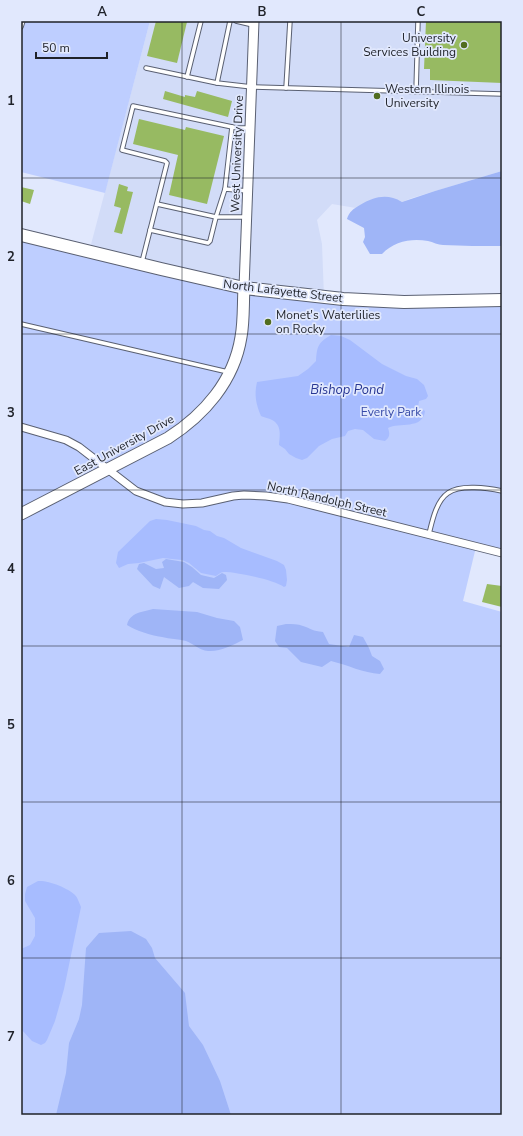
<svg xmlns="http://www.w3.org/2000/svg" width="523" height="1136" font-family="'Nunito Sans',sans-serif">
<rect width="100%" height="100%" fill="#e1e8fd"/>
<polygon fill="#d2dcf8" points="150,21 502,21 502,171 412,198 402,202 398,200 356,208 332,204 317,220 322,244 324,297 89,252"/>
<g fill="#beceff">
<polygon points="21,21 150,21 105,193 21,172"/>
<polygon points="21,235 296,294 502,300 502,553 476,547 463,601 502,612 502,1115 21,1115"/>
</g>
<g fill="#9fb5f7">
<path d="M502,171V246C482,246 463,246 443,245C438,245 433,242 428,241C412,238 394,241 382,254H370L363,242L365,237L364,228L347,219C349,212 353,209 360,205C374,197 387,193 402,202L435,191Z"/>
<polygon points="166,559 184,562 192,567 201,575 214,578 222,573 226,575 227,580 219,589 203,588 193,582 189,586 179,588 164,577 160,589 153,586 137,569 139,564 144,563 156,569 164,568 162,562"/>
<path d="M153,609L197,612L217,618L234,621L240,627L243,640C233,645 220,652 208,651C199,650 194,644 186,641C178,639 170,639 162,637C150,635 137,631 127,625C130,612 143,612 153,609Z"/>
<path d="M286,624C292,624 298,624 303,626C312,629 312,631 323,632L329,644L349,647L354,635L363,637L369,648L372,656L380,661L384,669L380,674C363,673 348,665 331,661L322,667L301,662L287,648L279,647L275,641L277,626Z"/>
<polygon points="131,931 146,939 152,948 155,958 185,993 189,1026 203,1045 220,1081 231,1115 56,1115 66,1073 69,1043 79,1019 82,1005 86,948 99,933"/>
</g>
<g fill="#a7bcff">
<path d="M331,335L341,336L350,340L382,364L406,376L417,379L424,385L428,396L426,399L419,401L418,407L425,411C423,430 399,422 388,428C390,434 390,437 385,441L374,439L363,430L355,429L348,431L345,436L332,439L319,446L307,458L302,460L296,458L289,454L285,449L279,445C280,434 282,424 270,419C267,418 263,417 261,416C256,404 254,395 257,382L298,376L308,369L316,361C317,346 318,343 331,335Z"/>
<path d="M156,519L167,520L196,526L204,530L210,531L217,536L224,538L241,548L277,561L284,565L286,570L287,580L286,586L284,587C274,580 237,572 224,572C221,572 219,574 216,576L201,573L189,563L182,560L172,559L163,558L139,563L128,564L119,568L116,563L118,552L150,521Z"/>
<path d="M38,881C48,880 68,888 75,895C78,898 79,903 81,907L64,989L55,1021L47,1040L45,1043L41,1045L32,1041L21,1029V949L30,945L35,936V918L25,901V894L27,887Z"/>
</g>
<g fill="#97ba62">
<polygon points="156,21 187,22 177,63 147,56"/>
<polygon points="426,21 502,21 502,83 430,80 430,69 424,69"/>
<polygon points="165,91 185,97 185,95 195,97 197,91 232,101 228,117 163,99"/>
<polygon points="139,119 185,130 186,127 224,136 207,204 169,195 178,155 133,144"/>
<polygon points="119,184 128,187 127,191 133,192 122,234 114,232 121,208 114,206"/>
<polygon points="21,187 34,190 30,204 21,201"/>
<polygon points="487,584 502,586 502,607 482,602"/>
</g>
<g fill="none" stroke-linecap="round" stroke-linejoin="round">
<defs>
<g id="service">
<polyline points="236,21 253,25"/>
<polyline points="21,27 23,21"/>
<polyline points="146,68 217,83 252,87 502,94"/>
<polyline points="187,77 201,21"/>
<polyline points="217,83 230,21"/>
<polyline points="286,88 290,21"/>
<polyline points="416,92 418,21"/>
<polyline points="225,189 232,127"/>
<polyline points="157,204 216,217 225,189 248,191"/>
<polyline points="150,230 208,243 210,241 216,217 246,217"/>
<polyline points="142,262 167,163 165,161 122,150 133,106 237,128 250,128"/>
<polyline points="21,324 228,372"/>
<path d="M429,534C432,522 436,501 448,493C460,484 488,488 502,491"/>
</g>
<polyline id="minor" points="21,427 66,440 79,447 136,491 165,502 183,504 202,503 233,496 244,495 266,496 288,499 502,553"/>
<polyline id="tertiary" points="244,288 254,21"/>
<path id="secondary" d="M21,514L168,438C204,415 234,381 241,337C244,321 243,304 244,288"/>
<polyline id="trunk" points="21,235 161,269 244,288 343,299 404,302 502,300"/>
</defs>
<use href="#service" stroke="#5a6072" stroke-width="5.5"/>
<use href="#minor" stroke="#5a6072" stroke-width="9"/>
<use href="#tertiary" stroke="#5a6072" stroke-width="11"/>
<use href="#secondary" stroke="#5a6072" stroke-width="13"/>
<use href="#trunk" stroke="#5a6072" stroke-width="14"/>
<use href="#service" stroke="#fff" stroke-width="3.5"/>
<use href="#minor" stroke="#fff" stroke-width="7"/>
<use href="#tertiary" stroke="#fff" stroke-width="9"/>
<use href="#secondary" stroke="#fff" stroke-width="11"/>
<use href="#trunk" stroke="#fff" stroke-width="12"/>
</g>
<path fill="none" stroke="#1f2229" stroke-width="1" stroke-opacity="0.55" d="M182,21V1115M341,21V1115M21,178H502M21,334H502M21,490H502M21,646H502M21,802H502M21,958H502"/>
<g fill="#516d20" stroke="#e1e8fd" stroke-width="1.5">
<circle cx="464" cy="45" r="4"/>
<circle cx="377" cy="96" r="4"/>
<circle cx="268" cy="322" r="4"/>
</g>
<g text-anchor="middle" stroke-width="3.5" stroke-linejoin="round" paint-order="stroke">
<g font-size="12" fill="#1f2229" stroke="#e1e8fd" text-anchor="start">
<text x="456" y="42" text-anchor="end">University<tspan x="456" dy="14">Services Building</tspan></text>
<text x="385" y="93">Western Illinois<tspan x="385" dy="14">University</tspan></text>
<text x="276" y="319">Monet's Waterlilies<tspan x="276" dy="14">on Rocky</tspan></text>
</g>
<g font-size="12" fill="#1f2229" stroke="#e1e8fd">
<text transform="translate(237 154) rotate(-88)" y="4">West University Drive</text>
<text transform="translate(283 291) rotate(7)" y="4">North Lafayette Street</text>
<text transform="translate(124 445) rotate(-29)" y="4">East University Drive</text>
<text transform="translate(327 499) rotate(13)" y="4">North Randolph Street</text>
</g>
<g font-size="12" fill="#364aa8" stroke="#e1e8fd">
<text x="391" y="416">Everly Park</text>
</g>
<g font-size="13" font-style="italic" fill="#273693" stroke="#e1e8fd">
<text x="347" y="394">Bishop Pond</text>
</g>
</g>
<rect width="523" height="1136" fill="none" stroke="#e1e8fd" stroke-width="44"/>
<path d="M36 52v6h71v-6" fill="none" stroke="#1f2229" stroke-width="2"/>
<text x="42" y="52" font-size="12" fill="#1f2229" stroke="#e1e8fd" stroke-width="3" paint-order="stroke">50 m</text>
<rect x="22" y="22" width="479" height="1092" fill="none" stroke="#1f2229" stroke-width="1.5"/>
<g font-size="13" text-anchor="middle" font-weight="bold" fill="#1f2229">
<text x="102" y="16">A</text>
<text x="262" y="16">B</text>
<text x="421" y="16">C</text>
<text x="11" y="105">1</text>
<text x="11" y="261">2</text>
<text x="11" y="417">3</text>
<text x="11" y="573">4</text>
<text x="11" y="729">5</text>
<text x="11" y="885">6</text>
<text x="11" y="1041">7</text>
</g>
</svg>
